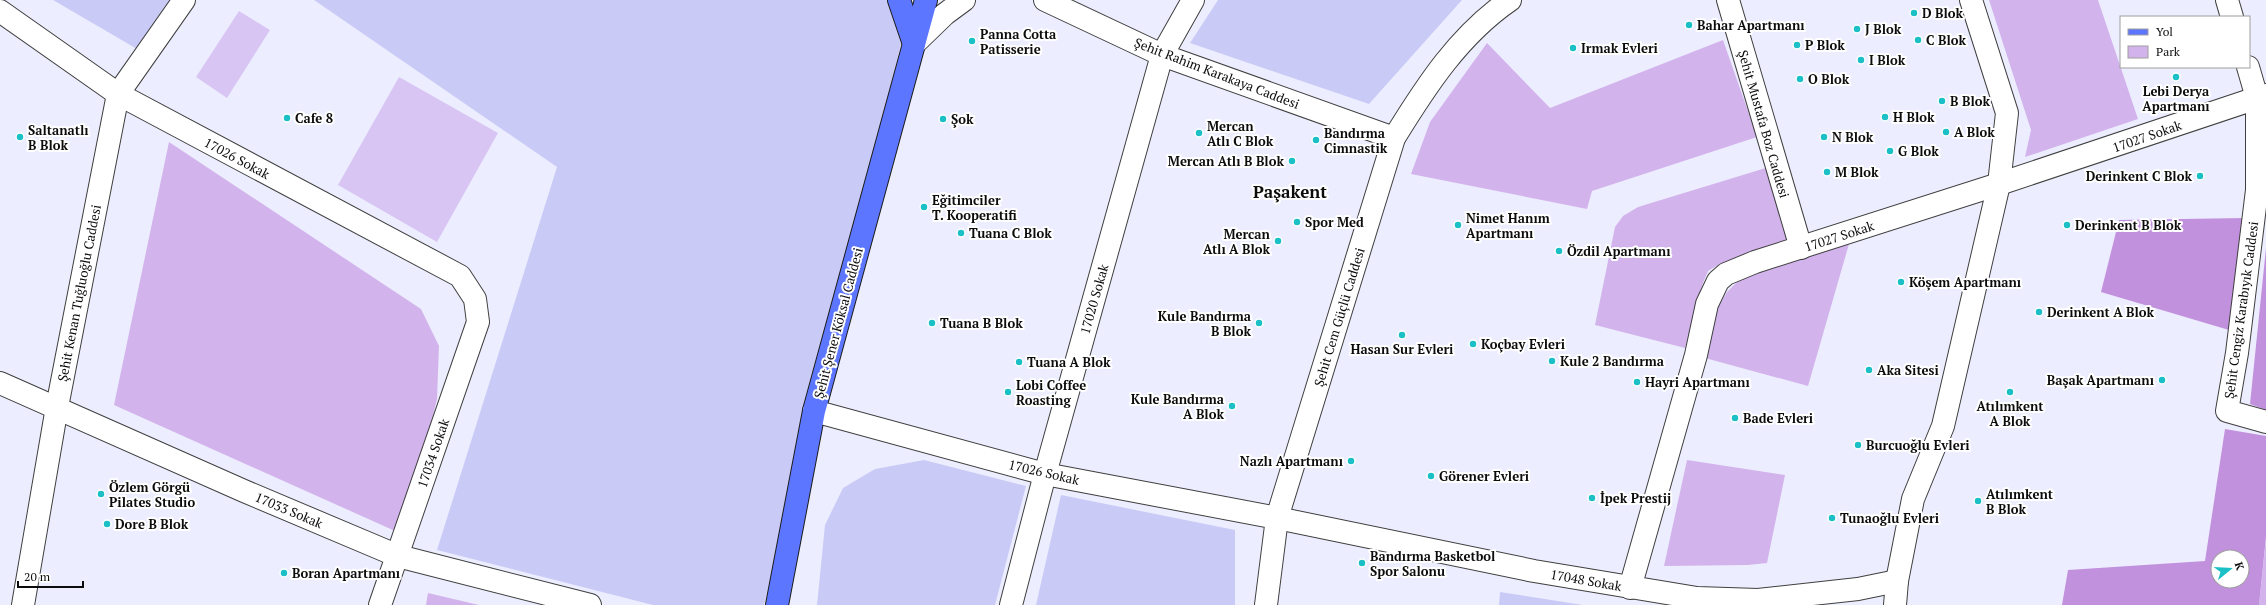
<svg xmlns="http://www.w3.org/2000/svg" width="2266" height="605" font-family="'PT Serif',serif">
<rect width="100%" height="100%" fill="#eceeff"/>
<g fill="#cacaf7">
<polygon points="53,0 179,0 137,49"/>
<polygon points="314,0 891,0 903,36 764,605 653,605 437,550 557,167"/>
<polygon points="1218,0 1462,0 1369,104 1190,43"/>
<polygon points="924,460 1026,486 995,605 817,605 825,525 843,488 875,469"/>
<polygon points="1061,495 1235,530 1235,605 1036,605"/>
<polygon points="1500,592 1583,605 1499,605"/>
</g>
<g fill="#d3b3ec">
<polygon points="1989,0 2098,0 2138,119 2025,157 2031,130"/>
<polygon points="1723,40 1757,137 1592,191 1587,209 1411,174 1430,122 1487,43 1550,108"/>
<polygon points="169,142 421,309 439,346 437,399 404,535 114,405"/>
<polygon points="1769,167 1787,240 1718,265 1708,271 1703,283 1685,348 1595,325 1615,227 1623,216 1638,207"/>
<polygon points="1849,244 1808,386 1705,358 1718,307 1727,292 1742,277"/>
<polygon points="1687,460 1785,475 1767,563 1748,565 1664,566"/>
<polygon points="2266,539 2266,605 2259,605"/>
<polygon points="428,593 479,605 426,605"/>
</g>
<g fill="#c291de" fill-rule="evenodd">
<polygon points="2244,218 2229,330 2101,292 2119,220"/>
<polygon points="2266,248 2266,410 2250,404"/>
<path d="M2225,429L2266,436V537L2259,605H2062L2068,570L2205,561ZM2218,557H2242V581H2218Z"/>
</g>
<g fill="#d9c5f3">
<polygon points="239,11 270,30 227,98 196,77"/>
<polygon points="399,77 498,133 437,242 338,185"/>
</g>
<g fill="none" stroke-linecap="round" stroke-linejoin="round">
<defs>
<g id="minor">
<polyline points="1045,0 1162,55 1394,138"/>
<polyline points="1728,0 1801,248"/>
<polyline points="2227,0 2232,17"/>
<polyline points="0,11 118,94 460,276 475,299 478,322 380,605"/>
<polyline points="914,44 945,14 964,0"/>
<polyline points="2248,67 2257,98 2257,190 2237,353 2227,411 2266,422"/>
<polyline points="0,383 244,491 398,556 590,605"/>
<polyline points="814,411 1045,474 1277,518 1534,571 1697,598 1758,600 1858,589 1897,581"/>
<polyline points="1630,588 1696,355 1707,304 1718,281 1726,274 1755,262 1999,184 2266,95"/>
<polyline points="23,605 57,407 118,94 184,0"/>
<polyline points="1011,605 1045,474 1162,55 1193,0"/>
<path d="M1266,605L1277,518L1394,138C1426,86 1459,35 1510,0"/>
<polyline points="1895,605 1897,581 1913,499 1943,426 1999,184 2007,113 1971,0"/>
</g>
<g id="major">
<polyline points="899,0 914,44"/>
<polyline points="777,605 814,411 926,0"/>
</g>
</defs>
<use href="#minor" stroke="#3f3f3f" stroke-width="24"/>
<use href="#major" stroke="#1d1d1d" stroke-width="24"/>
<use href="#minor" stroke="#fff" stroke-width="22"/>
<use href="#major" stroke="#5c76ff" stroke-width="22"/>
</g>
<g fill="#1bc0c6" stroke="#fff" stroke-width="1.5">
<circle cx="1914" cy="13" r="4"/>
<circle cx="1689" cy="25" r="4"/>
<circle cx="1857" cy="29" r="4"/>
<circle cx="1918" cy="40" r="4"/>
<circle cx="972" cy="41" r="4"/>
<circle cx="1797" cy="45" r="4"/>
<circle cx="1573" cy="48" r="4"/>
<circle cx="1861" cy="60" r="4"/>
<circle cx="2176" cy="77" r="4"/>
<circle cx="1800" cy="79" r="4"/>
<circle cx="1942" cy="101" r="4"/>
<circle cx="1885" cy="117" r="4"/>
<circle cx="287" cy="118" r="4"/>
<circle cx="943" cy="119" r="4"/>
<circle cx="1946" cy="132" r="4"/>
<circle cx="1199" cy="133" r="4"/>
<circle cx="20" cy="137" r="4"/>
<circle cx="1824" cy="137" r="4"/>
<circle cx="1316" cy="140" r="4"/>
<circle cx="1890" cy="151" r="4"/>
<circle cx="1292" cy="161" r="4"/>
<circle cx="1827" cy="172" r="4"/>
<circle cx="2200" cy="176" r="4"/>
<circle cx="924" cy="207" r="4"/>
<circle cx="1297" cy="222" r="4"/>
<circle cx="1458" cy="225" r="4"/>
<circle cx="2067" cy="225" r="4"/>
<circle cx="961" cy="233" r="4"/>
<circle cx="1278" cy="241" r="4"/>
<circle cx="1559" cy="251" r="4"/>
<circle cx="1901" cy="282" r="4"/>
<circle cx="2039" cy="312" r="4"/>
<circle cx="932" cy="323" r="4"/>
<circle cx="1259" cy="323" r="4"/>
<circle cx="1402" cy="335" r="4"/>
<circle cx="1473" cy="344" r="4"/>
<circle cx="1552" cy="361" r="4"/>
<circle cx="1019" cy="362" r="4"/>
<circle cx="1869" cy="370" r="4"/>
<circle cx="2162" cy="380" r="4"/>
<circle cx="1637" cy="382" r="4"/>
<circle cx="1008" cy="392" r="4"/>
<circle cx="2010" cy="392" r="4"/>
<circle cx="1232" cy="406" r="4"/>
<circle cx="1735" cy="418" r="4"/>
<circle cx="1858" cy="445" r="4"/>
<circle cx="1351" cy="461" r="4"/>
<circle cx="1431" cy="476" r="4"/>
<circle cx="101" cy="494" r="4"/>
<circle cx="1592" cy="498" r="4"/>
<circle cx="1978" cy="501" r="4"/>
<circle cx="1832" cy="518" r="4"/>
<circle cx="107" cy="524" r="4"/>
<circle cx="1362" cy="563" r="4"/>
<circle cx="284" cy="573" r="4"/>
</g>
<g text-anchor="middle" stroke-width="4" stroke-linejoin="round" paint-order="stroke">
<g font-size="13" font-weight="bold" fill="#0c0c0c" stroke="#fff" text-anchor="start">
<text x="1922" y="18">D Blok</text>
<text x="1697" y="30">Bahar Apartmanı</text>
<text x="1865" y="34">J Blok</text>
<text x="980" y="39">Panna Cotta<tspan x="980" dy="15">Patisserie</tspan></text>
<text x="1926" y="45">C Blok</text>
<text x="1805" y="50">P Blok</text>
<text x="1581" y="53">Irmak Evleri</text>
<text x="1869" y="65">I Blok</text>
<text x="1808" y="84">O Blok</text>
<text x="2176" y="96" text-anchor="middle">Lebi Derya<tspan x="2176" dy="15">Apartmanı</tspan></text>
<text x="1950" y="106">B Blok</text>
<text x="1893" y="122">H Blok</text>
<text x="295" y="123">Cafe 8</text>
<text x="951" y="124">Şok</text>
<text x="1207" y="131">Mercan<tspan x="1207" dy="15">Atlı C Blok</tspan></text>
<text x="28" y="135">Saltanatlı<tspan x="28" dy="15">B Blok</tspan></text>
<text x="1954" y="137">A Blok</text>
<text x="1324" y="138">Bandırma<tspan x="1324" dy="15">Cimnastik</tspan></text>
<text x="1832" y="142">N Blok</text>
<text x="1898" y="156">G Blok</text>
<text x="1284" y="166" text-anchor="end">Mercan Atlı B Blok</text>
<text x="1835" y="177">M Blok</text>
<text x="2192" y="181" text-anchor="end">Derinkent C Blok</text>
<text x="932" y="205">Eğitimciler<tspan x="932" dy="15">T. Kooperatifi</tspan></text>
<text x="1466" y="223">Nimet Hanım<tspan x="1466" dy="15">Apartmanı</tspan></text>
<text x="1305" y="227">Spor Med</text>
<text x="2075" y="230">Derinkent B Blok</text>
<text x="969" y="238">Tuana C Blok</text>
<text x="1270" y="239" text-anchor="end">Mercan<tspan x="1270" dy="15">Atlı A Blok</tspan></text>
<text x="1567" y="256">Özdil Apartmanı</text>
<text x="1909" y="287">Köşem Apartmanı</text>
<text x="2047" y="317">Derinkent A Blok</text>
<text x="1251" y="321" text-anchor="end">Kule Bandırma<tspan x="1251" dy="15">B Blok</tspan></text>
<text x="940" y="328">Tuana B Blok</text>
<text x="1481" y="349">Koçbay Evleri</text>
<text x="1402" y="354" text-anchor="middle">Hasan Sur Evleri</text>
<text x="1560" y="366">Kule 2 Bandırma</text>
<text x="1027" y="367">Tuana A Blok</text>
<text x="1877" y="375">Aka Sitesi</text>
<text x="2154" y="385" text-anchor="end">Başak Apartmanı</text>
<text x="1645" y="387">Hayri Apartmanı</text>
<text x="1016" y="390">Lobi Coffee<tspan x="1016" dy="15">Roasting</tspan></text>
<text x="1224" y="404" text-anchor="end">Kule Bandırma<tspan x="1224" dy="15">A Blok</tspan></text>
<text x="2010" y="411" text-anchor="middle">Atılımkent<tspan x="2010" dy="15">A Blok</tspan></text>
<text x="1743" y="423">Bade Evleri</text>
<text x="1866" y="450">Burcuoğlu Evleri</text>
<text x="1343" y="466" text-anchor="end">Nazlı Apartmanı</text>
<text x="1439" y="481">Görener Evleri</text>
<text x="109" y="492">Özlem Görgü<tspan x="109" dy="15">Pilates Studio</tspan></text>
<text x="1986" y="499">Atılımkent<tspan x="1986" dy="15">B Blok</tspan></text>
<text x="1600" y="503">İpek Prestij</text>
<text x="1840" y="523">Tunaoğlu Evleri</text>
<text x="115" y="529">Dore B Blok</text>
<text x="1370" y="561">Bandırma Basketbol<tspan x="1370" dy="15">Spor Salonu</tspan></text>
<text x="292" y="578">Boran Apartmanı</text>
</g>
<g font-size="13" fill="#0c0c0c" stroke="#fff">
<text transform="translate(1217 73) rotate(21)" y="5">Şehit Rahim Karakaya Caddesi</text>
<text transform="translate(1764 124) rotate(74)" y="5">Şehit Mustafa Boz Caddesi</text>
<text transform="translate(2147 136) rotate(-19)" y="5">17027 Sokak</text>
<text transform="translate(237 158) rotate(28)" y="5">17026 Sokak</text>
<text transform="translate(1839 236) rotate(-18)" y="5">17027 Sokak</text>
<text transform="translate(79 293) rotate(-79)" y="5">Şehit Kenan Tuğluoğlu Caddesi</text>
<text transform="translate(1094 299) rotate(-74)" y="5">17020 Sokak</text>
<text transform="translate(2241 310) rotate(-82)" y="5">Şehit Cengiz Karabıyık Caddesi</text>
<text transform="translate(1339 317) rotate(-73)" y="5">Şehit Cem Güçlü Caddesi</text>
<text transform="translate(838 323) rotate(-75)" y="5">Şehit Şener Köksal Caddesi</text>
<text transform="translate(433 453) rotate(-71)" y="5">17034 Sokak</text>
<text transform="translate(1044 472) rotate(13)" y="5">17026 Sokak</text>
<text transform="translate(289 510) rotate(23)" y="5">17033 Sokak</text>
<text transform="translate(1586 580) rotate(10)" y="5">17048 Sokak</text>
</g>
<g font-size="17" font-weight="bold" fill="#0c0c0c" stroke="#fff">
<text x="1290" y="198">Paşakent</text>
</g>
</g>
<rect x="2120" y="16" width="130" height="52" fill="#ffffff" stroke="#9e9e9e"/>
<rect x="2128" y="29" width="20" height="6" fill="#5c76ff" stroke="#9e9e9e"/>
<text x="2156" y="36" font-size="12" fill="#0c0c0c">Yol</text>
<rect x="2128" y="46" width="20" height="12" fill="#d3b3ec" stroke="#9e9e9e"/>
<text x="2156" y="56" font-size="12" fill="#0c0c0c">Park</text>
<g transform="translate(2230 569) rotate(72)"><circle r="19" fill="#ffffff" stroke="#9e9e9e"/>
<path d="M0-3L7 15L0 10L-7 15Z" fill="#1bc0c6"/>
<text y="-6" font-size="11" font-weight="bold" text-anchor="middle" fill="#0c0c0c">K</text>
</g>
<path d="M18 581v6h65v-6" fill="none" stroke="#0c0c0c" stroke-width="2"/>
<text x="24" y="581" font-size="12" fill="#0c0c0c" stroke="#ffffff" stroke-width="3" paint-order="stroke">20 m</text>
</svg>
